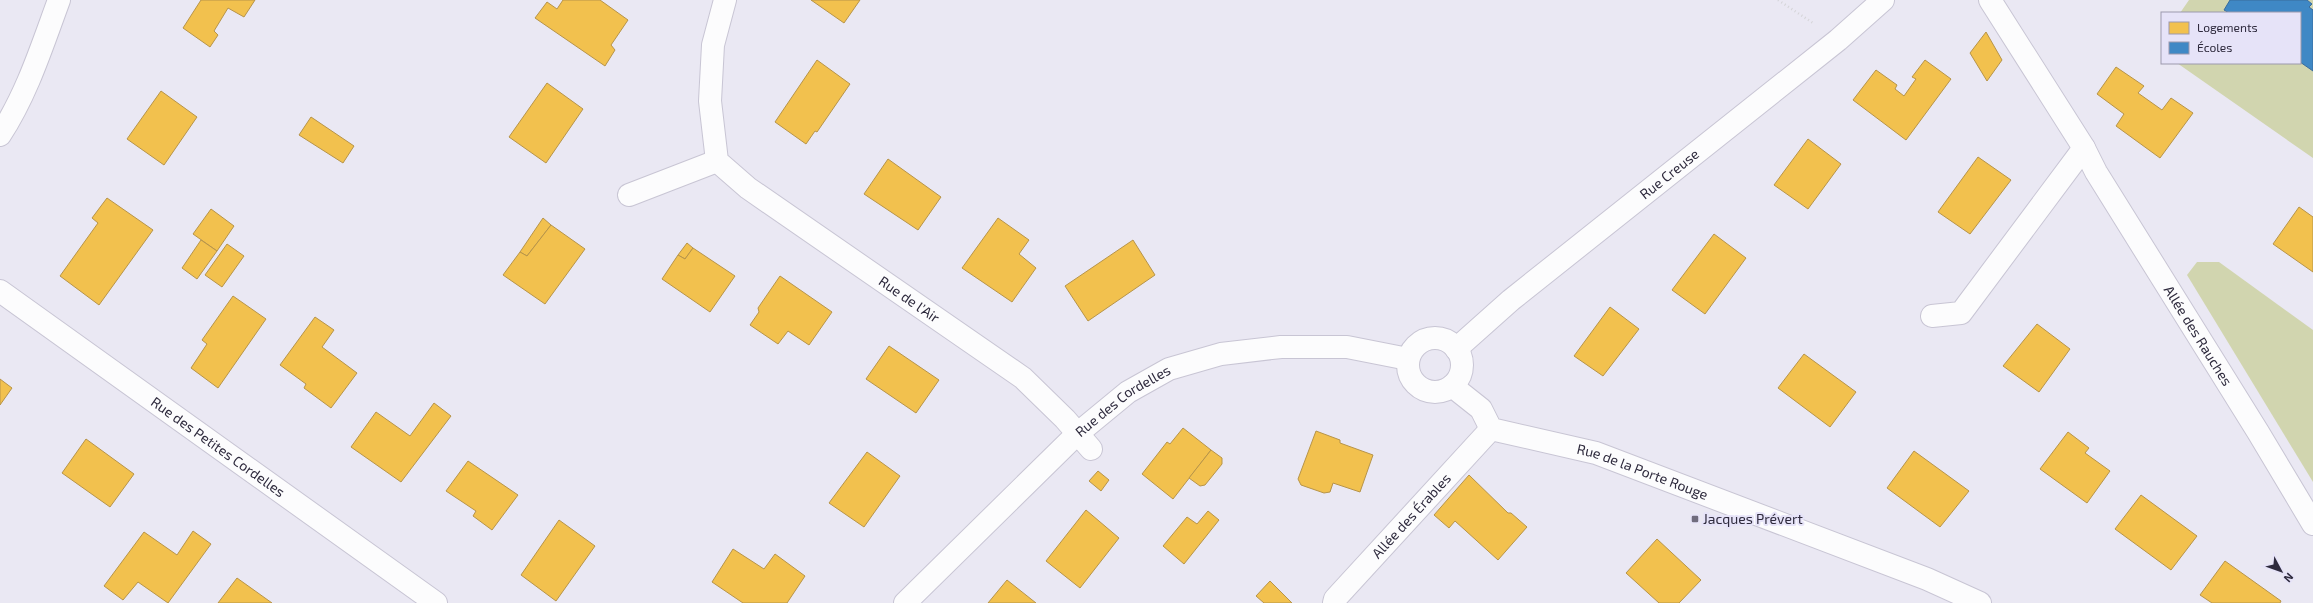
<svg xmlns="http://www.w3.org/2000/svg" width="2313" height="603" font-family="'Exo 2',sans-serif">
<rect width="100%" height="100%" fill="#eae8f3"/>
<g fill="#d1d5af">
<polygon points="2189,0 2313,0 2313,158 2177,63 2300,63 2300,13 2180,13"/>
<polygon points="2197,262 2219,262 2313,330 2313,482 2187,275"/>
</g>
<g fill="#f2c14e" stroke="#b79449">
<polygon points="201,0 255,0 244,17 228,8 214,31 218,35 210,47 183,28"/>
<polygon points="563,0 600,0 628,20 611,45 615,50 605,66 535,18 547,2 557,9"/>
<polygon points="811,0 860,0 844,23"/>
<polygon points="1986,32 2002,60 1987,81 1970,53"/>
<polygon points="817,60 850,84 817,132 815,131 806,144 775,122"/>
<polygon points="1925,60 1951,79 1906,140 1853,100 1876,70 1897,85 1895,89 1904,96 1916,79 1912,77"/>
<polygon points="2116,67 2144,86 2138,93 2162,110 2171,98 2193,113 2160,158 2116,126 2124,114 2097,94"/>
<polygon points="547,83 583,109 546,163 509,137"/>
<polygon points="161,91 197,117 164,165 127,139"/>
<polygon points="311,117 354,146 343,163 299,135"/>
<polygon points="1808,139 1841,164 1808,209 1774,185"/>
<polygon points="1978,157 2011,180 1970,234 1938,212"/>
<polygon points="888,159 941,197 918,230 864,194"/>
<polygon points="107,198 153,230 99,305 60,276 98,223 92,218"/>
<polygon points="2299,207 2313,217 2313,272 2273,244"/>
<polygon points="211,209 234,226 217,251 193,234"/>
<polygon points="543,218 551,225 527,256 520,252"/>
<polygon points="998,218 1029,240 1019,254 1036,268 1012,302 962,268"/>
<polygon points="551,225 585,249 545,304 503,275 520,252 527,256"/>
<polygon points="1714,234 1746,258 1705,314 1672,290"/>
<polygon points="201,240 217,251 197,279 182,268"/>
<polygon points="1133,240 1155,275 1088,321 1065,286"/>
<polygon points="687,243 693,248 685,259 678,255"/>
<polygon points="227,244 244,256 222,287 205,275"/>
<polygon points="693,248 735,276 710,312 662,279 678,255 685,259"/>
<polygon points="780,276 832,312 809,345 788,331 778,344 750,325 759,312 758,308"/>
<polygon points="233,296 266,319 218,388 191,368 207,344 202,340"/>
<polygon points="1610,307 1639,329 1603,376 1574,356"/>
<polygon points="315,317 334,330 322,347 357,373 331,408 304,388 306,384 280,365"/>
<polygon points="2037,324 2070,349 2039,392 2003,366"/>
<polygon points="889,346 939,380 916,413 866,379"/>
<polygon points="1804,354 1856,392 1830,427 1778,388"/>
<polygon points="0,379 12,388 0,405"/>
<polygon points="434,403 451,416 401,482 351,447 376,412 410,436"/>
<polygon points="1183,428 1211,450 1173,499 1142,474 1167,442 1170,444"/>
<polygon points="1316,431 1340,440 1340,443 1373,455 1360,492 1333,483 1330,492 1324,493 1301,485 1298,479"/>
<polygon points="2068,432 2089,448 2085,453 2110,471 2087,503 2040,469"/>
<polygon points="86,439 134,474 110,507 62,473"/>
<polygon points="1211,450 1222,458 1222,464 1205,485 1200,486 1189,478"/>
<polygon points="1914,451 1969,491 1940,527 1887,488"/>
<polygon points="867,452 900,476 864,527 829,503"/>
<polygon points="468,461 518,495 492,530 473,516 476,511 446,491"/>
<polygon points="1098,471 1109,480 1101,491 1089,481"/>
<polygon points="1469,475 1508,513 1511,513 1527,527 1498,560 1455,521 1449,528 1434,515"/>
<polygon points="2141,495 2197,536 2171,570 2115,529"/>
<polygon points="1086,510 1119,538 1080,588 1046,561"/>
<polygon points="1208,511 1219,520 1184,564 1163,546 1187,517 1197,524"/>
<polygon points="559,520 595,546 556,601 521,575"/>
<polygon points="193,531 211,544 168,603 138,582 123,600 104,586 144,532 177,555"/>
<polygon points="1657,539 1701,580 1679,603 1659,603 1626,573"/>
<polygon points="733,549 764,569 775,554 805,576 787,603 743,603 712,582"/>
<polygon points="2225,561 2281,601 2280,603 2212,603 2200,595"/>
<polygon points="237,578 272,603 218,603"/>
<polygon points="1007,580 1036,603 988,603"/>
<polygon points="1270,581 1292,603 1264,603 1256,596"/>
</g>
<polygon fill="#3f88c5" stroke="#3a6c9c" points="2230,0 2307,0 2312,4 2309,7 2313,10 2313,71 2300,62 2300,13 2229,13 2224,10"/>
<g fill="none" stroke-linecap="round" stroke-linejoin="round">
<defs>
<g id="minor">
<path id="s1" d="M725,0L713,45L710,101L717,161L748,188L1023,378L1065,419L1091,449"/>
<path id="s2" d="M1990,0L2084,148L2096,172L2258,432L2313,524"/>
<polyline points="629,195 717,161"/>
<path id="s3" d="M0,291L436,603"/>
<polyline points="1932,316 1961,313 2084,148"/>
<path id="s4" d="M1334,603L1335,599L1491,429"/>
</g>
<g id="tertiary">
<path d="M0,135C27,94 42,46 59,0"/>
<circle cx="1435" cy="365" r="27"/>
<path id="s5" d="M1456,349L1511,300L1838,40L1883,0"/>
<path id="s6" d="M1452,386L1481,409L1491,429L1596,453L1927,579L1980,603"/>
<path id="s7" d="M905,603L1077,434L1128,392L1169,369L1221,354L1281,347H1347L1408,359"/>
</g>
</defs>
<use href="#minor" stroke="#c8c5d4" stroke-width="24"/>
<use href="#tertiary" stroke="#c8c5d4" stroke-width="24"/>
<polyline stroke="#d4d4d7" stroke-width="2.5" stroke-dasharray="1 3" stroke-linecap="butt" points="1778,0 1813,23"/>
<use href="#minor" stroke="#fcfcfd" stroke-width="22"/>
<use href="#tertiary" stroke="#fcfcfd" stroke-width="22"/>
</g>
<rect fill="#706c7d" stroke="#e6e3f8" stroke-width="1.5" x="1691" y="515" width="8" height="8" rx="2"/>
<g text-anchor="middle" stroke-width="4" stroke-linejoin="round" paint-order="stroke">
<g font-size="14" fill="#2e2a3d" stroke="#e6e3f8">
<text dy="5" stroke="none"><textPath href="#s5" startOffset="276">Rue Creuse</textPath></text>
<text dy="5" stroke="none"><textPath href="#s1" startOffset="400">Rue de l'Air</textPath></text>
<text dy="5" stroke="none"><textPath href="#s2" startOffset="395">Allée des Rauches</textPath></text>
<text dy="5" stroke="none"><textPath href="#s7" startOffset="298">Rue des Cordelles</textPath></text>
<text dy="5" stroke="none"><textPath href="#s3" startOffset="268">Rue des Petites Cordelles</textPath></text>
<text dy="5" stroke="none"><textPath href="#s6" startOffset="217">Rue de la Porte Rouge</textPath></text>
<text dy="5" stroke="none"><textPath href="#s4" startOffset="117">Allée des Érables</textPath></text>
</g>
<g font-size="14" fill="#2e2a3d" stroke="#e6e3f8" text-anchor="start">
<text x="1703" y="524">Jacques Prévert</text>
</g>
</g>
<rect x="2161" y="12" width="140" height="52" fill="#e6e3f8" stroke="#9c99ad"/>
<rect x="2169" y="22" width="20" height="12" fill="#f2c14e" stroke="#9c99ad"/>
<text x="2197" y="32" font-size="12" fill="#2e2a3d">Logements</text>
<rect x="2169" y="42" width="20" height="12" fill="#3f88c5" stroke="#9c99ad"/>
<text x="2197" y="52" font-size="12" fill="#2e2a3d">Écoles</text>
<g transform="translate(2281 571) rotate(131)" stroke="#e6e3f8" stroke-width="3" paint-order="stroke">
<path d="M0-3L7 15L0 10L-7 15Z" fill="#2e2a3d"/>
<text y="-6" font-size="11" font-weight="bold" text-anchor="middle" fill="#2e2a3d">N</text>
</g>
</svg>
